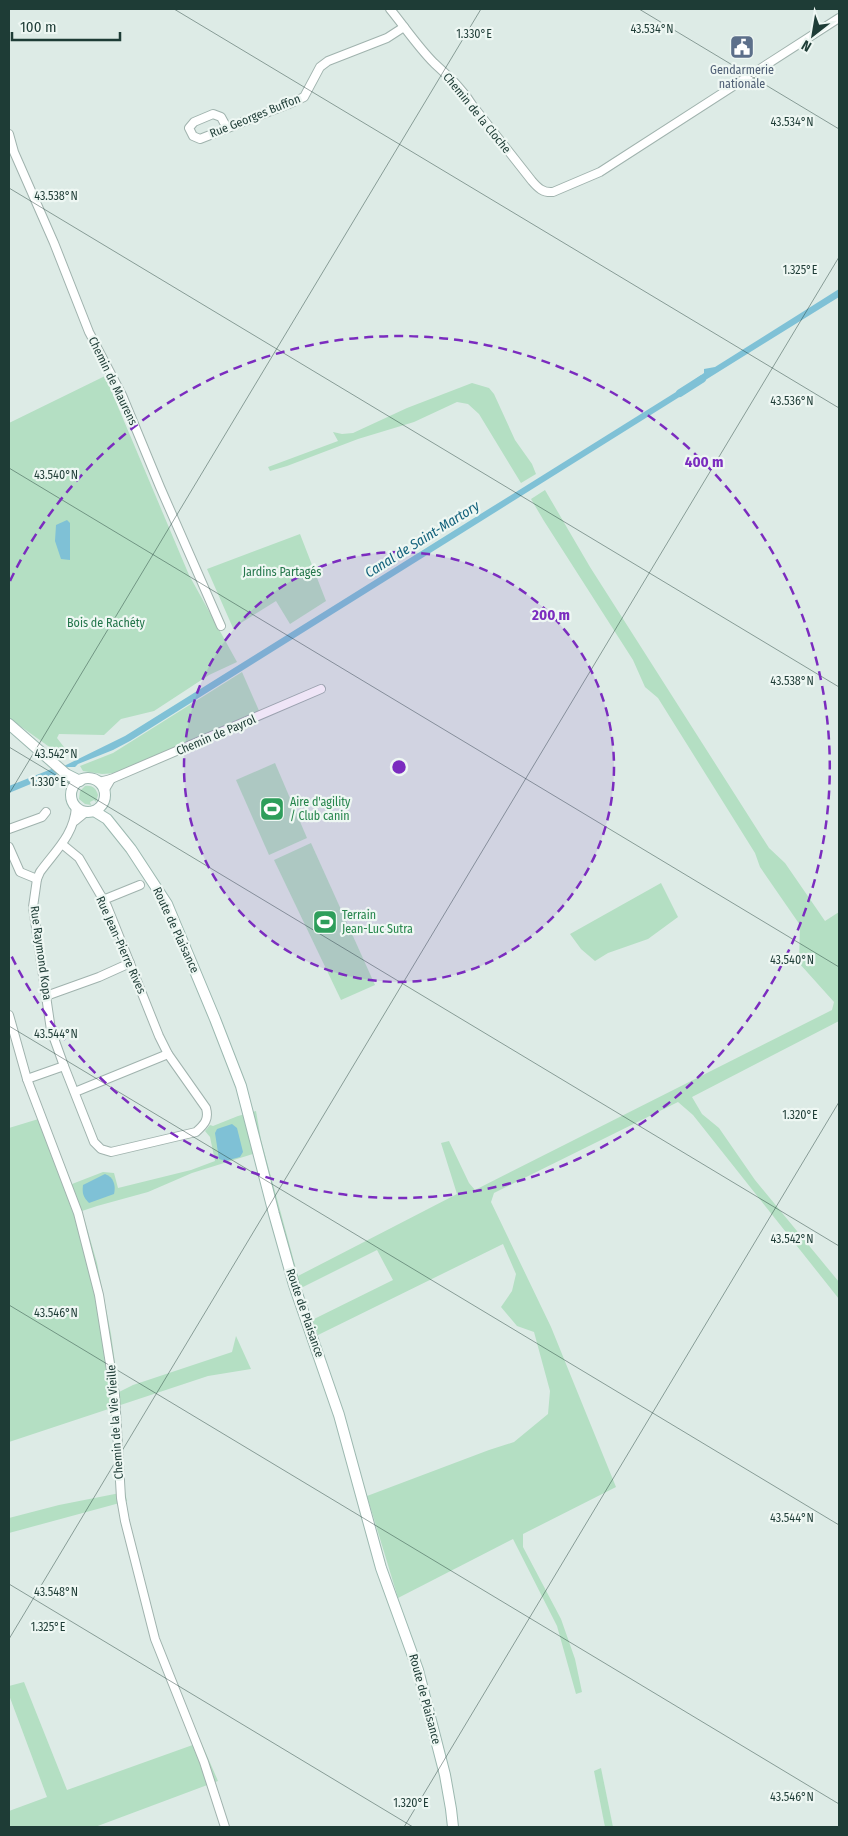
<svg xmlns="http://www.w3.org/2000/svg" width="848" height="1836" font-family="'Fira Sans Condensed',sans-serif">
<rect width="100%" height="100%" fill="#ddebe6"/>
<g fill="#b4dfc3">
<polygon points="105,376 189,575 237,662 209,675 154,711 121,719 104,735 59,734 57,738 67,751 62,756 9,718 9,423"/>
<polygon points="472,383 489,388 494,394 515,440 532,464 536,474 521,483 479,414 468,404 457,402 414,422 358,439 287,466 270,471 268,467 338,441 333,432 342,434 353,433 407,408"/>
<polygon points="545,490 590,567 769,848 785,863 825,921 839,912 839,1021 692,1097 702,1114 719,1128 755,1180 839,1282 839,1299 693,1115 678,1102 494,1193 491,1202 551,1327 616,1487 523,1534 523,1547 561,1619 575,1659 582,1692 576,1694 557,1626 513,1539 398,1598 367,1496 489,1450 514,1442 548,1414 550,1391 534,1332 517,1326 501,1307 512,1291 516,1274 503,1244 318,1335 312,1320 393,1280 377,1250 291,1293 256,1153 192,1173 148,1192 97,1206 82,1211 97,1263 111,1334 119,1392 133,1385 232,1352 236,1336 251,1369 208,1376 9,1442 9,1128 45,1117 72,1184 103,1172 114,1173 118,1188 191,1170 215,1161 210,1137 205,1131 210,1125 213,1126 238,1116 256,1111 261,1140 298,1276 457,1194 441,1143 449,1141 469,1183 475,1190 832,1010 834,1002 799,963 800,925 760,867 755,853 658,698 645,687 633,660 544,521 531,499"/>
<polygon points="300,534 326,601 290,624 276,601 233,628 207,569"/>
<polygon points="242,672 260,713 119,773 102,774 83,771 80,766 113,753"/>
<polygon points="275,763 307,838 269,855 236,780"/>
<path d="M85,786C92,785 96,788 98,795L96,802L94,800L90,802L91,805L85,804L79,799L80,791Z"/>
<polygon points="311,843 375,985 341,1000 274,860"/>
<polygon points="661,883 678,917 648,939 608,953 595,961 581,949 570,934"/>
<polygon points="125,1492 127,1501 9,1533 9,1518 59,1505"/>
<polygon points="24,1682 67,1790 201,1742 218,1781 95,1827 9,1827 9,1811 47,1797 9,1695 9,1686"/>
<polygon points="601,1768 613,1827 605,1827 594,1771"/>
</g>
<g fill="#7fc1d6">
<polygon points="839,289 839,297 699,384 695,385 693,381 704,373 704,369 715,367"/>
<polygon points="687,386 689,389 681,396 130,741 113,750 78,764 75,767 66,767 64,766 125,736 676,392"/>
<polygon points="67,520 70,523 70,560 61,559 55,541 56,525"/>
<polygon points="54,768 58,772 55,777 50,776 9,793 9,786"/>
<polygon points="232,1124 237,1128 243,1152 240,1157 225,1161 219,1159 215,1133 217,1129"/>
<path d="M105,1174C114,1177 116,1186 114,1194L89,1203C83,1197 82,1193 83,1185Z"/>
</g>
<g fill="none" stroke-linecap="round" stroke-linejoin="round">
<polyline stroke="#7fc1d6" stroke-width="8" points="680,393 702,379"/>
<defs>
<g id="street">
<path d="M390,9C404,26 418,47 434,63C449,77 462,88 473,106L532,181C538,188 543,193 553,192L600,172L839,18"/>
<polyline points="227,128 221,117 213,114 194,122 189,128 193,136 200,139 291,103 304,97 320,67 328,61 387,38 404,27"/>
<polyline points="9,134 14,152 54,243 89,332 122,395 160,487 221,626"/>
<polyline points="99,782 111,779 321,689"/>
<polyline points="104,791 111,779"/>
<polyline points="75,821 86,812"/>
<polyline points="9,829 42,817 46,812"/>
<path d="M62,844L79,858L107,906L159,1036L168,1054L206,1108C209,1119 205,1124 196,1132L111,1152L101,1149L94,1142L64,1066L51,1030L33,907L37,879L40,872C56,850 74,835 76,807"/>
<polyline points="9,847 20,872 37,879"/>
<polyline points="103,900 140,885"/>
<polyline points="46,996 99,977 130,963"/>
<polyline points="9,1015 27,1079 78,1213 99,1295 115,1395 121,1498 125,1521 155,1639 204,1762 225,1827"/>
<polyline points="27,1079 64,1066"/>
<polyline points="75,1092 168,1054"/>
</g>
<g id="secondary">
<polyline points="9,724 66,774 80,781"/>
<circle cx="88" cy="795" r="17"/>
<polyline points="94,811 107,819 131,849 167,904 215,1019 241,1086 274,1214 294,1285 339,1415 381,1568 418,1670 445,1775 451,1809 453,1827"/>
</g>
</defs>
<use href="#street" stroke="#a0b3ae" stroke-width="10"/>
<use href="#secondary" stroke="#9cb8b0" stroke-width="12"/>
<use href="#street" stroke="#fff" stroke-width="8"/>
<use href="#secondary" stroke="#fff" stroke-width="10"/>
</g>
<path fill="none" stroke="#1e3c36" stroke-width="1" stroke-opacity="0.45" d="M174,9L839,408M639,9L839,129M9,188L839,687M9,468L839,967M9,747L839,1246M9,794L481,9M9,1026L839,1525M9,1305L839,1804M9,1584L413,1827M9,1639L839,257M404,1827L839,1102"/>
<circle cx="399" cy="767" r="215" fill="#7b2cbf" fill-opacity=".12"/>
<g fill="none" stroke="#7b2cbf" stroke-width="2.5" stroke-dasharray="9 6">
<circle cx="399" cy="767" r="215"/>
<path d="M10 581A431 431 0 1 1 10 953"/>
</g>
<defs>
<symbol id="civic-square" viewBox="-11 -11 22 22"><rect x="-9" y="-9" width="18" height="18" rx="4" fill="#5c6f8a" stroke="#eef7f3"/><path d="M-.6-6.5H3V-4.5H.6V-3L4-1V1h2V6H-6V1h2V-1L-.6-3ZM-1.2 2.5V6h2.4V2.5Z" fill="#fff"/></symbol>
<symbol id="stadium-square" viewBox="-11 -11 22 22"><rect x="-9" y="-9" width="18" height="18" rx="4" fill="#2e9e5b" stroke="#eef7f3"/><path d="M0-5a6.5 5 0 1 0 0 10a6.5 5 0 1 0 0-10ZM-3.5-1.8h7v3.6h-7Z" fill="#fff"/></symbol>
</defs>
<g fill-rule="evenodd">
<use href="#civic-square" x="728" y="33" width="28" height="28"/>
<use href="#stadium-square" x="258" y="795" width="28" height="28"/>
<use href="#stadium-square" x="311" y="908" width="28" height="28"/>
</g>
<g text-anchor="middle" stroke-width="4.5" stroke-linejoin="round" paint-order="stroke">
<g font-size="12" fill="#4e5e75" stroke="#eef7f3">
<text x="742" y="74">Gendarmerie<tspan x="742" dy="14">nationale</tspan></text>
</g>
<g font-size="12" fill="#1e3c36" stroke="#eef7f3">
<text transform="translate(477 113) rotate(51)" y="4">Chemin de la Cloche</text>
<text transform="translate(255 116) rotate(-22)" y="4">Rue Georges Buffon</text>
<text transform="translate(113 381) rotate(64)" y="4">Chemin de Maurens</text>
<text transform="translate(216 735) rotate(-23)" y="4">Chemin de Payrol</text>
<text transform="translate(176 930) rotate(65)" y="4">Route de Plaisance</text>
<text transform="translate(121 945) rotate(66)" y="4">Rue Jean-Pierre Rives</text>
<text transform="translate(41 953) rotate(82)" y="4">Rue Raymond Kopa</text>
<text transform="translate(305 1313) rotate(71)" y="4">Route de Plaisance</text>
<text transform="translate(115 1422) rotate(-94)" y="4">Chemin de la Vie Vieille</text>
<text transform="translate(425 1699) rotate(75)" y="4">Route de Plaisance</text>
</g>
<g font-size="12" fill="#24764b" stroke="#eef7f3">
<text x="282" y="576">Jardins Partagés</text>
<text x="106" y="627">Bois de Rachéty</text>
</g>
<g font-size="12" fill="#27864d" stroke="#eef7f3" text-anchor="start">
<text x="290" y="806">Aire d'agility<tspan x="290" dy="14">/ Club canin</tspan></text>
<text x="342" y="919">Terrain<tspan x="342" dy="14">Jean-Luc Sutra</tspan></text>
</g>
<g font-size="14" font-style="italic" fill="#13627c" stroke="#eef7f3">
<text transform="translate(422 539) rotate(-32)" y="5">Canal de Saint-Martory</text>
</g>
</g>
<g font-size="12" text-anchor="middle" fill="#1e3c36" stroke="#eef7f3" stroke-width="4.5" stroke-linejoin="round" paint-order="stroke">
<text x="652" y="33">43.534°N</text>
<text x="474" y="38">1.330°E</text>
<text x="792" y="126">43.534°N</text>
<text x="56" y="200">43.538°N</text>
<text x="800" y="274">1.325°E</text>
<text x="792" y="405">43.536°N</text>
<text x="56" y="479">43.540°N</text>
<text x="792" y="685">43.538°N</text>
<text x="56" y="758">43.542°N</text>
<text x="48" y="786">1.330°E</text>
<text x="792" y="964">43.540°N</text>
<text x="56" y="1038">43.544°N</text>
<text x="800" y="1119">1.320°E</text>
<text x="792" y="1243">43.542°N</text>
<text x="56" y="1317">43.546°N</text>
<text x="792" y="1522">43.544°N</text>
<text x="56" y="1596">43.548°N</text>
<text x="48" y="1631">1.325°E</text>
<text x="792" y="1801">43.546°N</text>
<text x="411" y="1807">1.320°E</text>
</g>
<circle cx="399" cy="767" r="8" fill="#7b2cbf" stroke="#eef7f3" stroke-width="2.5"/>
<g font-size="15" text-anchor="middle" font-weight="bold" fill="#7b2cbf" stroke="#eef7f3" stroke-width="4.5" stroke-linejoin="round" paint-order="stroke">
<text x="704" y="467">400 m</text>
<text x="551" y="620">200 m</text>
</g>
<rect width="848" height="1836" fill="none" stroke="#1e3c36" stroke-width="20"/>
<g transform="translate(813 35) rotate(211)" stroke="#eef7f3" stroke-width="4" paint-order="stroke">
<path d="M0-4L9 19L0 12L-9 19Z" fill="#1e3c36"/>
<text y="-8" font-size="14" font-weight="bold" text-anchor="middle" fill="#1e3c36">N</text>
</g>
<path d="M12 32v8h108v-8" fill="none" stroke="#1e3c36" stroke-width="2.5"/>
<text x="20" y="32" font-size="15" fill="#1e3c36" stroke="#eef7f3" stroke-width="4" paint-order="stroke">100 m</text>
</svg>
